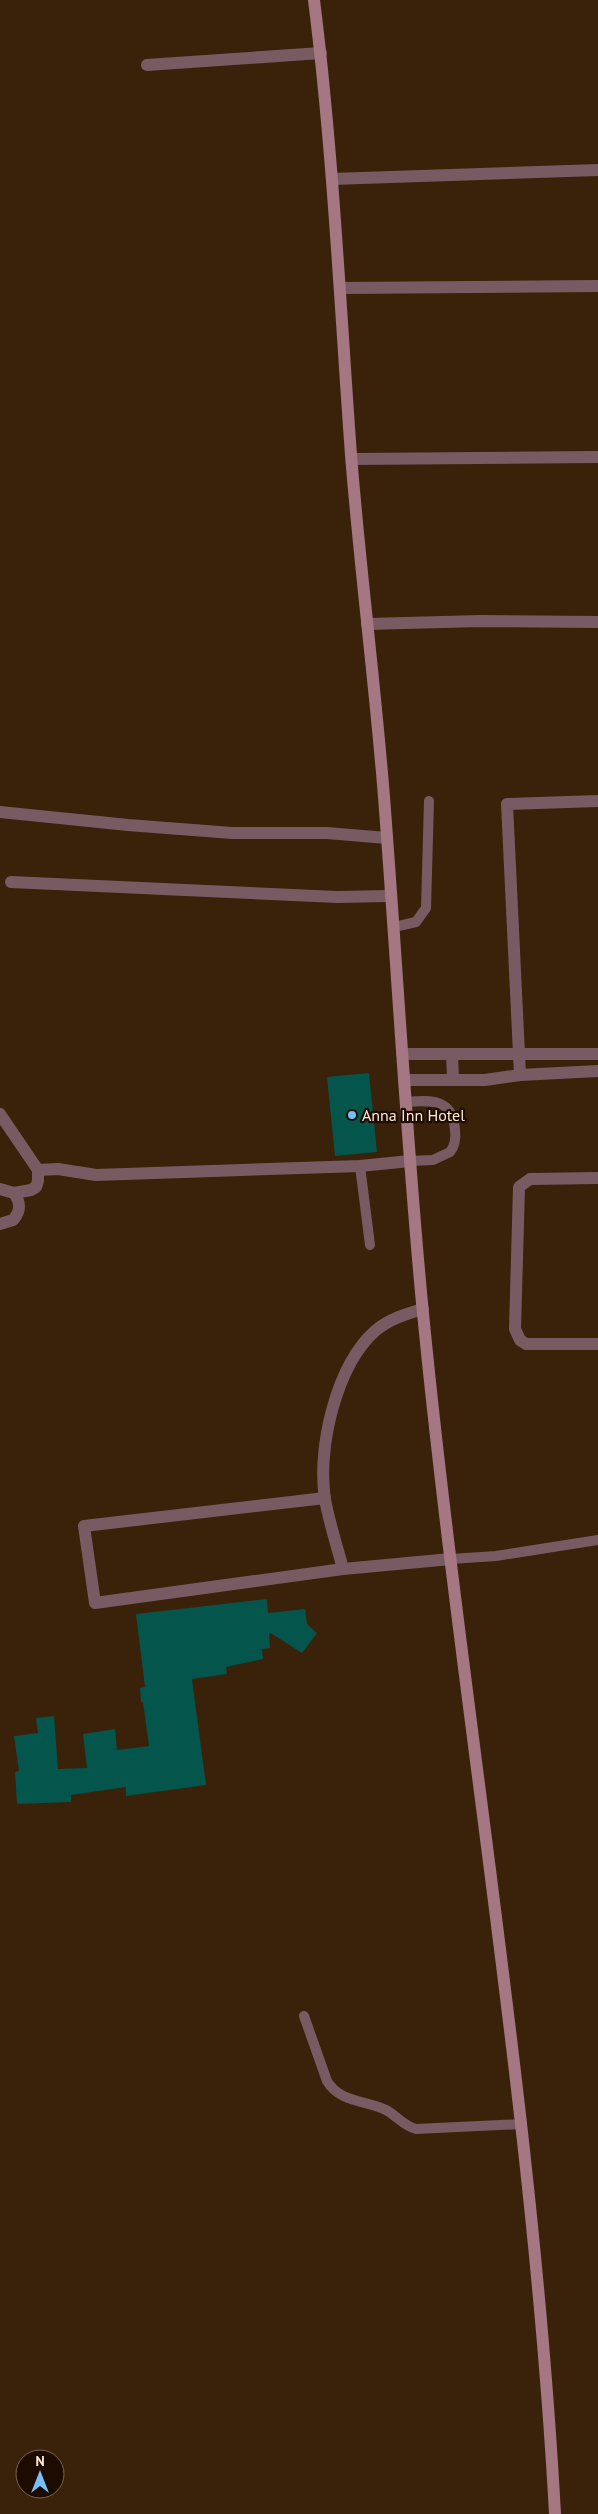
<svg xmlns="http://www.w3.org/2000/svg" width="598" height="2514" font-family="'PT Sans',sans-serif">
<rect width="100%" height="100%" fill="#3a2109"/>
<g fill="#04554c">
<polygon points="369,1073 377,1152 335,1156 327,1077"/>
<polygon points="267,1599 268,1613 305,1609 307,1624 317,1633 302,1653 269,1632 270,1648 262,1649 263,1659 226,1667 227,1674 192,1679 206,1785 126,1796 126,1787 71,1795 71,1802 17,1804 15,1772 19,1771 14,1736 38,1733 36,1718 54,1716 58,1769 87,1768 83,1734 115,1729 117,1750 149,1746 143,1702 141,1702 140,1688 145,1687 136,1614"/>
</g>
<g fill="none" stroke-linecap="round" stroke-linejoin="round">
<g stroke="#785b62" stroke-width="10">
<polyline points="394,927 416,922 426,908 429,801"/>
<path d="M406,1102C431,1100 453,1098 455,1130C456,1138 455,1146 450,1152L433,1160L410,1161"/>
<polyline points="360,1166 370,1245"/>
<polyline points="451,1559 496,1556 598,1540"/>
<path d="M304,2016L327,2081C340,2103 366,2100 386,2110C397,2116 404,2126 416,2129L522,2124"/>
</g>
<g stroke="#785b62" stroke-width="12">
<polyline points="147,65 321,53"/>
<polyline points="332,179 598,170"/>
<polyline points="340,288 598,286"/>
<polyline points="352,459 598,457"/>
<polyline points="367,624 481,621 598,622"/>
<polyline points="0,812 128,825 232,833 327,833 387,838"/>
<polyline points="11,882 337,897 390,896"/>
<polyline points="402,1054 598,1054"/>
<polyline points="452,1054 453,1079"/>
<polyline points="520,1075 507,804 598,801"/>
<polyline points="404,1080 485,1080 520,1075 598,1071"/>
<polyline points="0,1114 38,1170 38,1181 36,1187 31,1190 14,1193"/>
<polyline points="38,1170 58,1169 96,1175 360,1166 410,1161"/>
<polyline points="598,1178 530,1179 519,1187 515,1329 520,1340 526,1344 598,1344"/>
<path d="M0,1189L14,1193C21,1203 21,1211 13,1220L0,1224"/>
<polyline points="325,1498 84,1526 95,1603 343,1569 451,1559"/>
<path d="M343,1569C337,1546 329,1522 325,1499C317,1448 336,1366 375,1331C389,1319 406,1314 423,1309"/>
</g>
<path stroke="#a47783" stroke-width="12" d="M314,0C333,151 340,304 351,455C360,569 375,683 384,797C397,965 406,1134 422,1303C461,1707 533,2108 555,2514"/>
</g>
<circle fill="#76c0f7" stroke="#1e0b00" stroke-width="2" cx="352" cy="1115" r="5"/>
<g text-anchor="middle" stroke-width="4.5" stroke-linejoin="round" paint-order="stroke">
<g font-size="16" fill="#ffe9d6" stroke="#1e0b00" text-anchor="start">
<text x="362" y="1121">Anna Inn Hotel</text>
</g>
</g>
<g transform="translate(40 2474)"><circle r="24" fill="#1e0b00" stroke="#786456"/>
<path d="M0-4L9 19L0 12L-9 19Z" fill="#76c0f7"/>
<text y="-8" font-size="14" font-weight="bold" text-anchor="middle" fill="#ffe9d6">N</text>
</g>
</svg>
